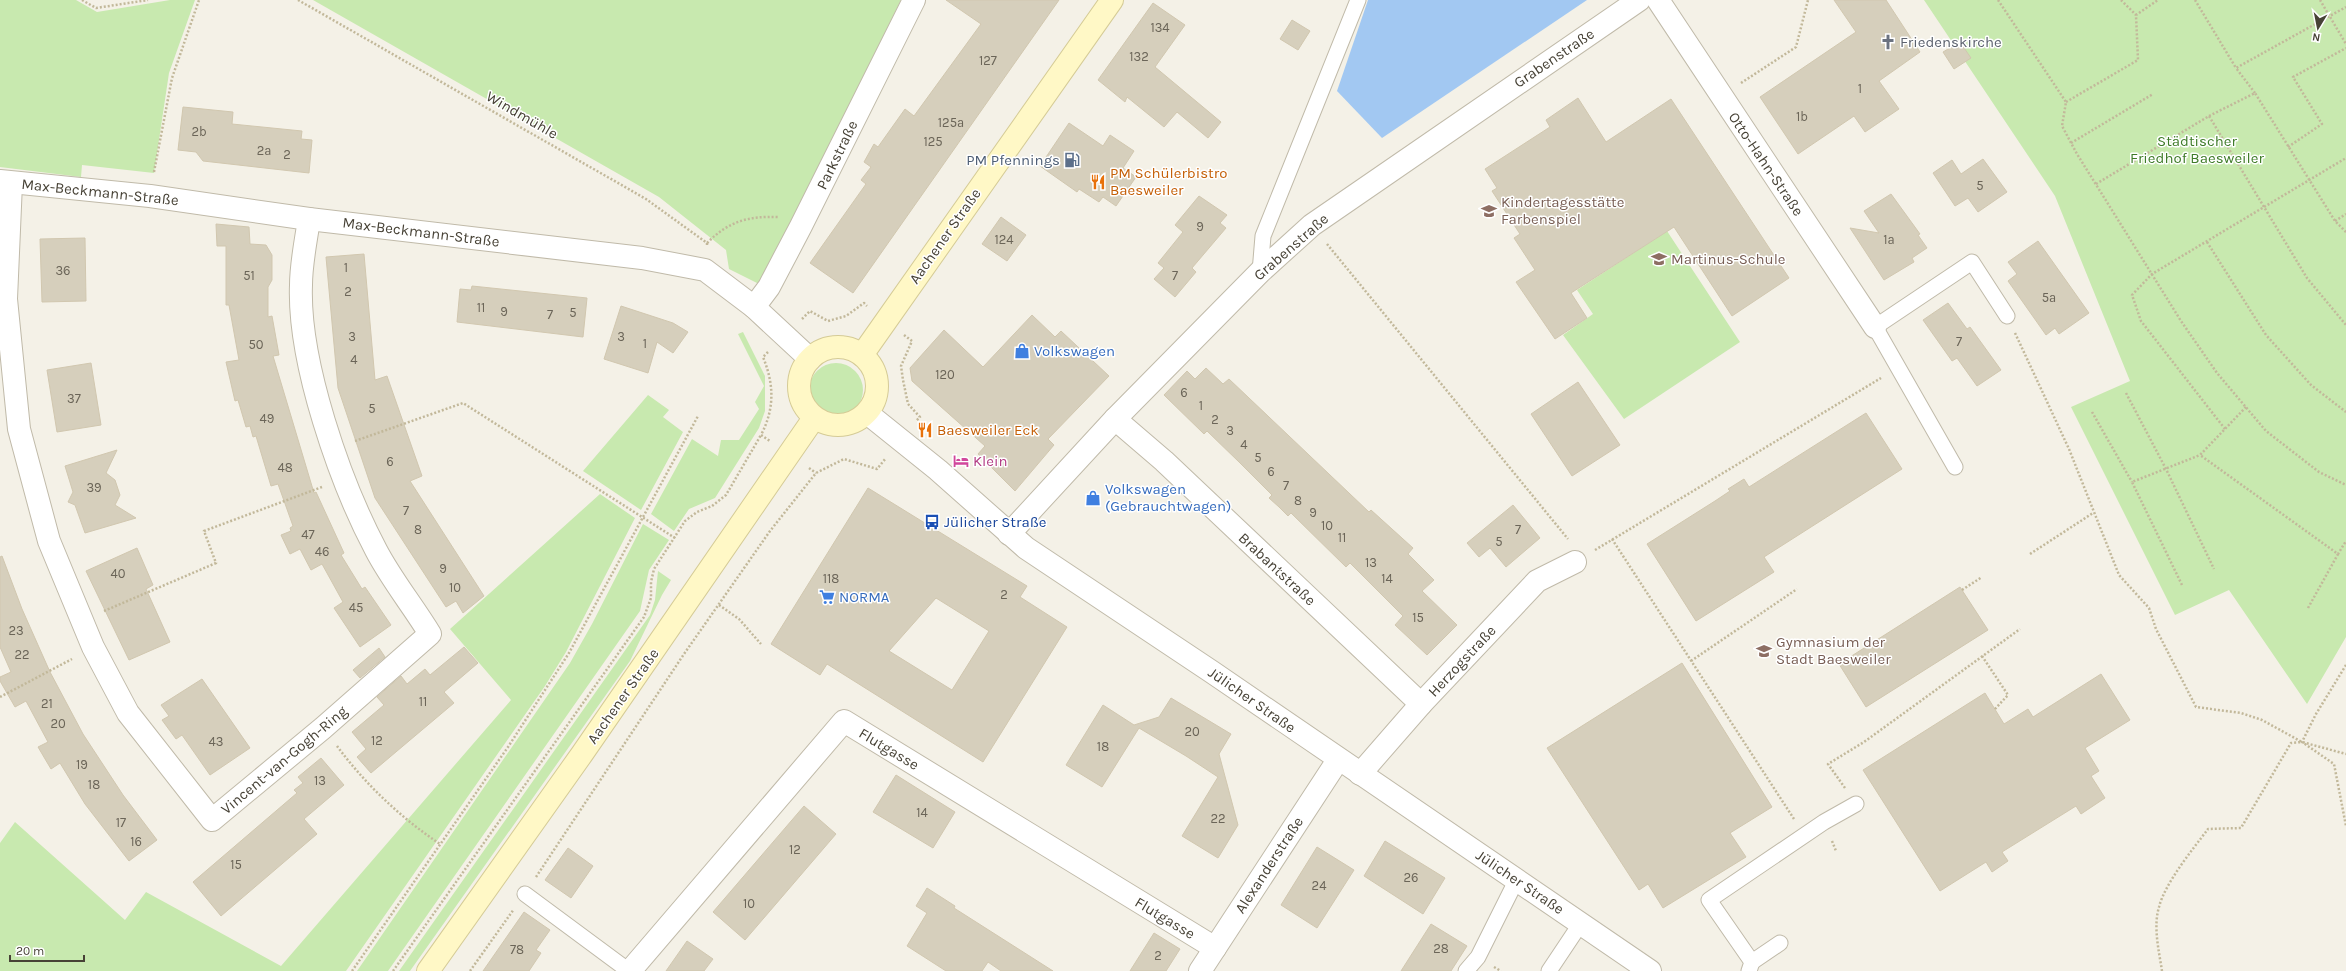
<svg xmlns="http://www.w3.org/2000/svg" width="2346" height="971" font-family="Karla,sans-serif">
<rect width="100%" height="100%" fill="#f4f1e7"/>
<g fill="#c8e9af">
<polygon points="0,0 76,0 97,12 170,0 195,0 169,73 154,173 82,165 81,177 0,167"/>
<polygon points="313,0 901,0 796,214 759,284 729,269 726,250 659,197"/>
<polygon points="1924,0 2346,0 2346,637 2307,704 2229,590 2175,615 2071,407 2130,381 2055,196"/>
<polygon points="1667,231 1740,342 1624,419 1563,335 1593,314 1577,290"/>
<polygon points="743,332 765,376 765,411 759,428 715,498 689,509 674,531 651,514 692,439 718,456 721,440 739,440 759,409 755,402 764,386 738,334"/>
<circle cx="836" cy="390" r="27"/>
<polygon points="648,395 669,410 663,417 683,432 641,510 583,471"/>
<polygon points="600,494 635,518 566,652 545,686 346,971 0,971 0,843 15,822 125,920 146,892 281,966 511,700 450,629"/>
<polygon points="643,524 669,540 649,570 640,611 388,971 357,971 570,663 592,624"/>
<polygon points="658,571 671,580 662,595 630,661 410,971 399,971 650,615 655,600"/>
</g>
<polygon fill="#a2c8f2" points="1368,0 1587,0 1382,138 1337,91"/>
<g fill="#d6cfbc" stroke="#d1c7af" fill-rule="evenodd">
<polygon points="946,0 1059,0 853,293 810,263 866,184 861,180 871,167 864,162 874,144 878,147 905,109 914,116 981,24"/>
<polygon points="1834,0 1886,0 1920,52 1879,81 1899,109 1865,132 1854,116 1798,154 1760,97 1856,32"/>
<polygon points="1153,3 1185,25 1155,67 1221,122 1208,138 1177,112 1164,127 1127,97 1125,102 1098,80"/>
<polygon points="1292,20 1310,31 1298,50 1280,39"/>
<polygon points="1960,42 1971,58 1954,69 1943,52"/>
<polygon points="1578,98 1606,142 1671,99 1789,278 1732,316 1674,227 1571,293 1587,318 1555,339 1516,282 1535,270 1514,238 1520,234 1492,191 1497,188 1485,169 1550,127 1546,120"/>
<polygon points="183,107 233,112 232,124 302,131 301,139 312,140 309,173 203,161 196,152 178,150"/>
<polygon points="1069,123 1103,146 1110,135 1134,151 1123,168 1136,177 1116,206 1103,197 1099,202 1079,189 1077,192 1040,166"/>
<polygon points="1983,159 2007,192 1978,212 1968,198 1955,206 1933,173 1952,160 1961,174"/>
<polygon points="1891,194 1920,234 1918,235 1927,248 1912,258 1914,262 1884,280 1850,228 1879,233 1864,211"/>
<polygon points="1199,196 1227,215 1220,223 1226,228 1192,268 1196,272 1175,297 1154,279 1164,268 1158,263 1183,232 1175,225"/>
<polygon points="1001,217 1026,235 1007,261 982,244"/>
<polygon points="216,224 249,227 250,244 266,245 272,255 272,280 268,287 268,317 272,316 279,355 273,356 314,493 316,492 344,553 341,555 362,589 365,587 391,625 360,647 334,608 343,602 322,564 311,570 300,549 290,554 281,535 291,531 290,528 293,526 278,484 271,486 256,436 253,437 250,426 246,427 238,400 235,401 226,362 239,360 229,305 226,305 226,246 217,246"/>
<polygon points="85,238 86,301 42,302 40,239"/>
<polygon points="2038,241 2089,313 2059,334 2055,328 2046,335 2008,281 2017,274 2008,262"/>
<polygon points="364,254 375,380 387,376 422,476 410,481 484,596 463,613 456,601 446,607 375,498 338,388 326,257"/>
<polygon points="472,286 587,298 583,337 457,322 460,289 471,290"/>
<polygon points="1948,303 1967,329 1970,327 2001,370 1977,386 1957,358 1952,361 1923,320"/>
<polygon points="621,306 673,323 688,332 673,353 657,342 648,373 604,359"/>
<polygon points="1032,315 1055,337 1061,331 1109,376 1048,439 1054,445 1015,491 978,454 985,446 912,381 910,368 944,330 983,367"/>
<polygon points="91,363 101,425 57,432 47,370"/>
<polygon points="1206,368 1223,384 1229,379 1369,512 1371,510 1413,548 1408,554 1434,580 1422,591 1457,625 1427,655 1395,625 1403,616 1350,563 1346,567 1291,513 1288,516 1279,507 1269,498 1272,495 1239,462 1207,431 1204,434 1164,395 1187,371 1195,379"/>
<polygon points="1578,382 1620,445 1572,476 1531,414"/>
<polygon points="1866,413 1902,469 1764,557 1774,572 1696,621 1647,544 1715,501 1730,491 1728,489 1744,479 1749,487"/>
<polygon points="117,450 106,473 115,480 120,495 115,505 136,518 85,533 75,505 68,502 73,492 65,466"/>
<path d="M868,488L1027,586L1020,597L1067,627L983,762L827,664L820,675L771,644ZM936,598L989,631L952,690L889,651Z"/>
<polygon points="1513,505 1540,538 1506,567 1490,548 1479,557 1467,543"/>
<polygon points="137,548 153,585 146,589 170,642 129,660 86,571"/>
<polygon points="2,556 22,609 50,672 83,734 123,795 157,840 129,861 85,804 60,763 51,769 38,747 48,742 26,701 15,707 0,681 0,677 11,672 0,647 0,557"/>
<polygon points="1960,587 1988,630 1866,707 1839,664"/>
<polygon points="464,647 478,663 444,692 454,703 371,773 357,757 366,749 352,732 384,705 377,697 401,676 407,684 425,669 430,675"/>
<polygon points="379,648 385,657 360,678 353,670"/>
<polygon points="1682,663 1772,807 1730,833 1746,857 1663,908 1648,884 1639,890 1547,748"/>
<polygon points="2101,674 2130,720 2085,748 2099,771 2091,776 2105,798 2081,814 2076,806 2002,852 2008,861 1992,872 1986,862 1940,891 1863,770 1985,693 2004,724 2028,709 2033,717"/>
<polygon points="202,679 250,748 210,775 182,735 176,739 162,720 169,716 161,705"/>
<polygon points="1171,698 1231,734 1219,754 1238,825 1218,858 1182,836 1218,777 1186,756 1139,728 1102,787 1066,765 1103,705 1134,725 1159,717"/>
<polygon points="321,758 344,785 304,819 317,834 221,916 193,882 297,793 294,790 303,783 298,777"/>
<polygon points="896,775 955,812 933,848 873,812"/>
<polygon points="804,806 836,834 745,940 713,912"/>
<polygon points="1385,841 1445,878 1423,914 1364,876"/>
<polygon points="1317,847 1354,870 1317,928 1281,905"/>
<polygon points="568,848 593,866 571,898 545,880"/>
<polygon points="927,888 955,906 954,908 1053,971 1001,971 988,962 982,971 946,971 907,946 927,913 916,906"/>
<polygon points="524,912 550,930 536,950 541,953 529,971 483,971"/>
<polygon points="1431,924 1467,946 1451,971 1401,971"/>
<polygon points="1154,933 1180,949 1166,971 1130,971"/>
<polygon points="687,941 713,959 704,971 666,971"/>
</g>
<g fill="none" stroke-linecap="round" stroke-linejoin="round">
<defs>
<g id="lane">
<polyline points="1260,272 1263,236 1358,0"/>
<polyline points="1955,467 1875,327 1972,262 2007,316"/>
<polyline points="525,894 629,971"/>
<polyline points="1752,962 1780,943"/>
<polyline points="1466,971 1478,957 1517,879"/>
<polyline points="1549,971 1581,923"/>
<polyline points="1749,971 1752,962 1709,900 1824,822 1856,804"/>
</g>
<g id="street">
<polyline points="1658,0 1875,327"/>
<polyline points="0,181 150,196 309,219 642,258 705,270 754,307 810,359"/>
<path d="M11,183L6,299L19,429L49,541L93,647L128,713L212,820L323,728L430,634C413,606 391,579 376,550C340,482 298,362 301,285C301,263 306,241 309,219"/>
<polyline points="754,307 769,287 801,226 914,0"/>
<polyline points="867,413 938,470 1026,548 1212,672 1650,971"/>
<polyline points="1115,419 1164,461 1421,704"/>
<polyline points="1009,534 1115,419 1260,272 1312,225 1639,0"/>
<polyline points="1360,774 1421,704 1537,581 1575,562"/>
<polyline points="630,971 844,721 1215,948"/>
<polyline points="1200,971 1338,760"/>
</g>
<g id="secondary">
<circle cx="838" cy="386" r="39"/>
<polyline points="862,355 1112,0"/>
<polyline points="428,971 582,754 814,418"/>
</g>
</defs>
<use href="#lane" stroke="#c0baa9" stroke-width="17"/>
<use href="#street" stroke="#c0baa9" stroke-width="24"/>
<use href="#secondary" stroke="#d5cb96" stroke-width="24"/>
<g stroke="#c2b89a" stroke-width="2.5" stroke-dasharray="2 2" stroke-linecap="butt">
<polyline points="82,0 96,8 148,0"/>
<polyline points="298,0 646,199 707,243 707,246"/>
<polyline points="1998,0 2066,102 2062,126 2077,154 2181,321 2217,373 2266,431 2319,472 2346,485"/>
<polyline points="2121,0 2136,15"/>
<polyline points="2195,0 2236,68"/>
<polyline points="2320,0 2346,44"/>
<polyline points="1741,83 1796,47 1808,0"/>
<polyline points="2255,93 2236,68 2346,7"/>
<polyline points="2066,102 2138,60 2136,15 2158,0"/>
<polyline points="2209,116 2255,93 2335,221 2346,232"/>
<polyline points="2071,143 2153,94"/>
<polyline points="2288,147 2322,124 2293,77 2346,48"/>
<polyline points="154,172 172,78 199,0"/>
<polyline points="2096,184 2209,116 2307,278 2346,325"/>
<polyline points="2335,221 2346,214"/>
<polyline points="2207,242 2266,335 2311,385 2346,412"/>
<path d="M707,243C729,221 748,216 779,217"/>
<polyline points="1327,244 1568,539"/>
<polyline points="802,319 810,311 828,321 846,316 864,303 867,306"/>
<polyline points="2015,333 2069,449 2119,575 2149,608 2156,629 2196,707 2241,713 2262,720 2302,742 2346,754"/>
<polyline points="904,335 912,341 901,366 903,380 908,404 920,417 916,421"/>
<path d="M768,352L763,357C774,384 775,408 761,435L770,441"/>
<polyline points="2126,393 2166,469 2214,569"/>
<polyline points="2246,407 2200,455 2338,554 2346,541"/>
<polyline points="2092,412 2132,482"/>
<polyline points="2225,429 2141,321 2132,295 2152,274 2346,158"/>
<polyline points="355,441 463,403 675,538"/>
<polyline points="809,468 816,473"/>
<polyline points="1612,539 1794,819"/>
<polyline points="1595,550 1881,378"/>
<polyline points="2030,554 2093,513"/>
<polyline points="2182,585 2132,482 2200,455"/>
<polyline points="1962,590 1982,577"/>
<polyline points="719,605 739,619 761,644"/>
<polyline points="2308,608 2338,554"/>
<polyline points="104,611 216,563 204,531 322,487"/>
<polyline points="1982,656 2008,695 1995,709"/>
<polyline points="1691,661 1797,589"/>
<polyline points="2346,665 2316,714 2302,742 2334,764 2346,826"/>
<polyline points="0,697 72,659"/>
<path d="M337,746C365,784 401,818 440,844"/>
<polyline points="1845,788 1828,764 1864,742 2020,629"/>
<polyline points="1832,841 1836,851"/>
<polyline points="536,877 684,654 770,531 816,473 844,459 877,469 886,458"/>
<polyline points="1494,967 1501,971"/>
<polyline points="352,971 508,747 569,653 698,416"/>
<polyline points="393,971 644,617 651,598 651,582 654,569 685,521 697,512 712,506 726,495 761,435"/>
<polyline points="470,971 514,909"/>
<path d="M2162,971C2159,951 2153,927 2159,907C2165,883 2193,849 2208,829L2241,828L2291,743L2302,742"/>
</g>
<use href="#lane" stroke="#fff" stroke-width="15"/>
<use href="#street" stroke="#fff" stroke-width="22"/>
<use href="#secondary" stroke="#fff8c6" stroke-width="22"/>
</g>
<defs>
<symbol id="church-bare" viewBox="-9 -9 18 18"><path d="M-1.2-6h2.4v3.5h3.3v2.4h-3.3V6h-2.4V-.1h-3.3v-2.4h3.3Z" fill="#6b7280" stroke="#fff" stroke-width="2.5" paint-order="stroke"/></symbol>
<symbol id="fuel-bare" viewBox="-9 -9 18 18"><path d="M-5.5-6h7V0h2V4h1.3V-2.5L3-4.5l.8-.8L6-3V5H2.5V1h-1V6h-7ZM-4.2-4.7v3.2H.2V-4.7Z" fill="#5c6f8a" stroke="#fff" stroke-width="2.5" paint-order="stroke"/></symbol>
<symbol id="restaurant-bare" viewBox="-9 -9 18 18"><path d="M-5-6h1v4h1v-4h1v4h1v-4h1v5L-1.5 .5V6h-2V.5L-5-1ZM5-6V6H3V1.5H1.5Q1.5-4 5-6Z" fill="#e8710a" stroke="#fff" stroke-width="2.5" paint-order="stroke"/></symbol>
<symbol id="school-bare" viewBox="-9 -9 18 18"><path d="M0-5L7-2L0 1L-7-2ZM-4 1L0 2.5L4 1V4Q0 6-4 4Z" fill="#8d6e63" stroke="#fff" stroke-width="2.5" paint-order="stroke"/></symbol>
<symbol id="shop-bare" viewBox="-9 -9 18 18"><path d="M-5-2.5h2.3a2.7 3.5 0 0 1 5.4 0H5L5.5 6h-11ZM-1.5-2.5h3a1.5 2.3 0 0 0-3 0Z" fill="#3f7fe0" stroke="#fff" stroke-width="2.5" paint-order="stroke"/></symbol>
<symbol id="hotel-bare" viewBox="-9 -9 18 18"><path d="M-6-4.5h1.5V1H6V5H4.5V3h-9V5H-6ZM-4 0a1.8 1.8 0 1 1 3.6 0ZM.5 0V-2.5h3Q6-2.5 6 0Z" fill="#d1479c" stroke="#fff" stroke-width="2.5" paint-order="stroke"/></symbol>
<symbol id="bus-bare" viewBox="-9 -9 18 18"><path d="M-5-6H5V4H4V6H2V4H-2V6H-4V4H-5ZM-3.5-4V0h7V-4ZM-3.5 1.2v1.5H-2V1.2ZM2 1.2v1.5H3.5V1.2Z" fill="#1a4fb4" stroke="#fff" stroke-width="2.5" paint-order="stroke"/></symbol>
<symbol id="supermarket-bare" viewBox="-9 -9 18 18"><path d="M-6-5.5h2.5l.6 2H6L4.5 2H-2.5L-4.4-4H-6ZM-1.5 3.2a1.3 1.3 0 1 0 .1 0ZM3 3.2a1.3 1.3 0 1 0 .1 0Z" fill="#3f7fe0" stroke="#fff" stroke-width="2.5" paint-order="stroke"/></symbol>
</defs>
<g fill-rule="evenodd">
<use href="#church-bare" x="1877" y="31" width="22" height="22"/>
<use href="#fuel-bare" x="1061" y="149" width="22" height="22"/>
<use href="#restaurant-bare" x="1087" y="171" width="22" height="22"/>
<use href="#school-bare" x="1478" y="200" width="22" height="22"/>
<use href="#school-bare" x="1648" y="248" width="22" height="22"/>
<use href="#shop-bare" x="1011" y="340" width="22" height="22"/>
<use href="#restaurant-bare" x="914" y="419" width="22" height="22"/>
<use href="#hotel-bare" x="950" y="450" width="22" height="22"/>
<use href="#shop-bare" x="1082" y="487" width="22" height="22"/>
<use href="#bus-bare" x="921" y="511" width="22" height="22"/>
<use href="#supermarket-bare" x="816" y="586" width="22" height="22"/>
<use href="#school-bare" x="1753" y="640" width="22" height="22"/>
</g>
<g text-anchor="middle" stroke-width="3" stroke-linejoin="round" paint-order="stroke">
<g font-size="13" fill="#6b6558">
<text x="1160" y="32">134</text>
<text x="1139" y="61">132</text>
<text x="988" y="65">127</text>
<text x="1860" y="93">1</text>
<text x="1802" y="121">1b</text>
<text x="951" y="127">125a</text>
<text x="199" y="136">2b</text>
<text x="933" y="146">125</text>
<text x="264" y="155">2a</text>
<text x="287" y="159">2</text>
<text x="1980" y="190">5</text>
<text x="1200" y="231">9</text>
<text x="1004" y="244">124</text>
<text x="1889" y="244">1a</text>
<text x="346" y="272">1</text>
<text x="63" y="275">36</text>
<text x="249" y="280">51</text>
<text x="1175" y="280">7</text>
<text x="348" y="296">2</text>
<text x="2049" y="302">5a</text>
<text x="481" y="312">11</text>
<text x="504" y="316">9</text>
<text x="573" y="317">5</text>
<text x="550" y="319">7</text>
<text x="352" y="341">3</text>
<text x="621" y="341">3</text>
<text x="1959" y="346">7</text>
<text x="645" y="348">1</text>
<text x="256" y="349">50</text>
<text x="354" y="364">4</text>
<text x="945" y="379">120</text>
<text x="1184" y="397">6</text>
<text x="74" y="403">37</text>
<text x="1201" y="410">1</text>
<text x="372" y="413">5</text>
<text x="267" y="423">49</text>
<text x="1215" y="424">2</text>
<text x="1230" y="435">3</text>
<text x="1244" y="449">4</text>
<text x="1258" y="462">5</text>
<text x="390" y="466">6</text>
<text x="285" y="472">48</text>
<text x="1271" y="476">6</text>
<text x="1286" y="490">7</text>
<text x="94" y="492">39</text>
<text x="1298" y="505">8</text>
<text x="406" y="515">7</text>
<text x="1313" y="517">9</text>
<text x="1327" y="530">10</text>
<text x="418" y="534">8</text>
<text x="1518" y="534">7</text>
<text x="308" y="539">47</text>
<text x="1342" y="542">11</text>
<text x="1499" y="546">5</text>
<text x="322" y="556">46</text>
<text x="1371" y="567">13</text>
<text x="443" y="573">9</text>
<text x="118" y="578">40</text>
<text x="831" y="583">118</text>
<text x="1387" y="583">14</text>
<text x="455" y="592">10</text>
<text x="1004" y="599">2</text>
<text x="356" y="612">45</text>
<text x="1418" y="622">15</text>
<text x="16" y="635">23</text>
<text x="22" y="659">22</text>
<text x="423" y="706">11</text>
<text x="47" y="708">21</text>
<text x="58" y="728">20</text>
<text x="1192" y="736">20</text>
<text x="377" y="745">12</text>
<text x="216" y="746">43</text>
<text x="1103" y="751">18</text>
<text x="82" y="769">19</text>
<text x="320" y="785">13</text>
<text x="94" y="789">18</text>
<text x="922" y="817">14</text>
<text x="1218" y="823">22</text>
<text x="121" y="827">17</text>
<text x="136" y="846">16</text>
<text x="795" y="854">12</text>
<text x="236" y="869">15</text>
<text x="1411" y="882">26</text>
<text x="1319" y="890">24</text>
<text x="749" y="908">10</text>
<text x="1441" y="953">28</text>
<text x="517" y="954">78</text>
<text x="1158" y="960">2</text>
</g>
<g font-size="15" fill="#5b616d" stroke="#fff" text-anchor="start">
<text x="1900" y="47">Friedenskirche</text>
</g>
<g font-size="15" fill="#474236" stroke="#fff">
<text transform="translate(1554 58) rotate(-34)" y="5">Grabenstraße</text>
<text transform="translate(522 115) rotate(30)" y="5">Windmühle</text>
<text transform="translate(837 155) rotate(-64)" y="5">Parkstraße</text>
<text transform="translate(1766 164) rotate(56)" y="5">Otto-Hahn-Straße</text>
<text transform="translate(100 192) rotate(6)" y="5">Max-Beckmann-Straße</text>
<text transform="translate(421 232) rotate(7)" y="5">Max-Beckmann-Straße</text>
<text transform="translate(945 236) rotate(-55)" y="5">Aachener Straße</text>
<text transform="translate(1291 247) rotate(-41)" y="5">Grabenstraße</text>
<text transform="translate(1277 569) rotate(43)" y="5">Brabantstraße</text>
<text transform="translate(1462 661) rotate(-47)" y="5">Herzogstraße</text>
<text transform="translate(623 696) rotate(-55)" y="5">Aachener Straße</text>
<text transform="translate(1252 700) rotate(35)" y="5">Jülicher Straße</text>
<text transform="translate(889 749) rotate(31)" y="5">Flutgasse</text>
<text transform="translate(284 760) rotate(-40)" y="5">Vincent-van-Gogh-Ring</text>
<text transform="translate(1269 865) rotate(-57)" y="5">Alexanderstraße</text>
<text transform="translate(1520 882) rotate(34)" y="5">Jülicher Straße</text>
<text transform="translate(1165 918) rotate(31)" y="5">Flutgasse</text>
</g>
<g font-size="15" fill="#3d7b27" stroke="#fff">
<text x="2197" y="146">Städtischer<tspan x="2197" dy="17">Friedhof Baesweiler</tspan></text>
</g>
<g font-size="15" fill="#4e5e75" stroke="#fff" text-anchor="end">
<text x="1060" y="165">PM Pfennings</text>
</g>
<g font-size="15" fill="#c56008" stroke="#fff" text-anchor="start">
<text x="1110" y="178">PM Schülerbistro<tspan x="1110" dy="17">Baesweiler</tspan></text>
<text x="937" y="435">Baesweiler Eck</text>
</g>
<g font-size="15" fill="#785e54" stroke="#fff" text-anchor="start">
<text x="1501" y="207">Kindertagesstätte<tspan x="1501" dy="17">Farbenspiel</tspan></text>
<text x="1671" y="264">Martinus-Schule</text>
<text x="1776" y="647">Gymnasium der<tspan x="1776" dy="17">Stadt Baesweiler</tspan></text>
</g>
<g font-size="15" fill="#366cbe" stroke="#fff" text-anchor="start">
<text x="1034" y="356">Volkswagen</text>
<text x="1105" y="494">Volkswagen<tspan x="1105" dy="17">(Gebrauchtwagen)</tspan></text>
<text x="839" y="602">NORMA</text>
</g>
<g font-size="15" fill="#b23c85" stroke="#fff" text-anchor="start">
<text x="973" y="466">Klein</text>
</g>
<g font-size="15" fill="#164399" stroke="#fff" text-anchor="start">
<text x="944" y="527">Jülicher Straße</text>
</g>
</g>
<g transform="translate(2318 28) rotate(190)" stroke="#ffffff" stroke-width="3" paint-order="stroke">
<path d="M0-3L7 15L0 10L-7 15Z" fill="#474236"/>
<text y="-6" font-size="11" font-weight="bold" text-anchor="middle" fill="#474236">N</text>
</g>
<path d="M10 955v6h74v-6" fill="none" stroke="#474236" stroke-width="2"/>
<text x="16" y="955" font-size="12" fill="#474236" stroke="#ffffff" stroke-width="3" paint-order="stroke">20 m</text>
</svg>
